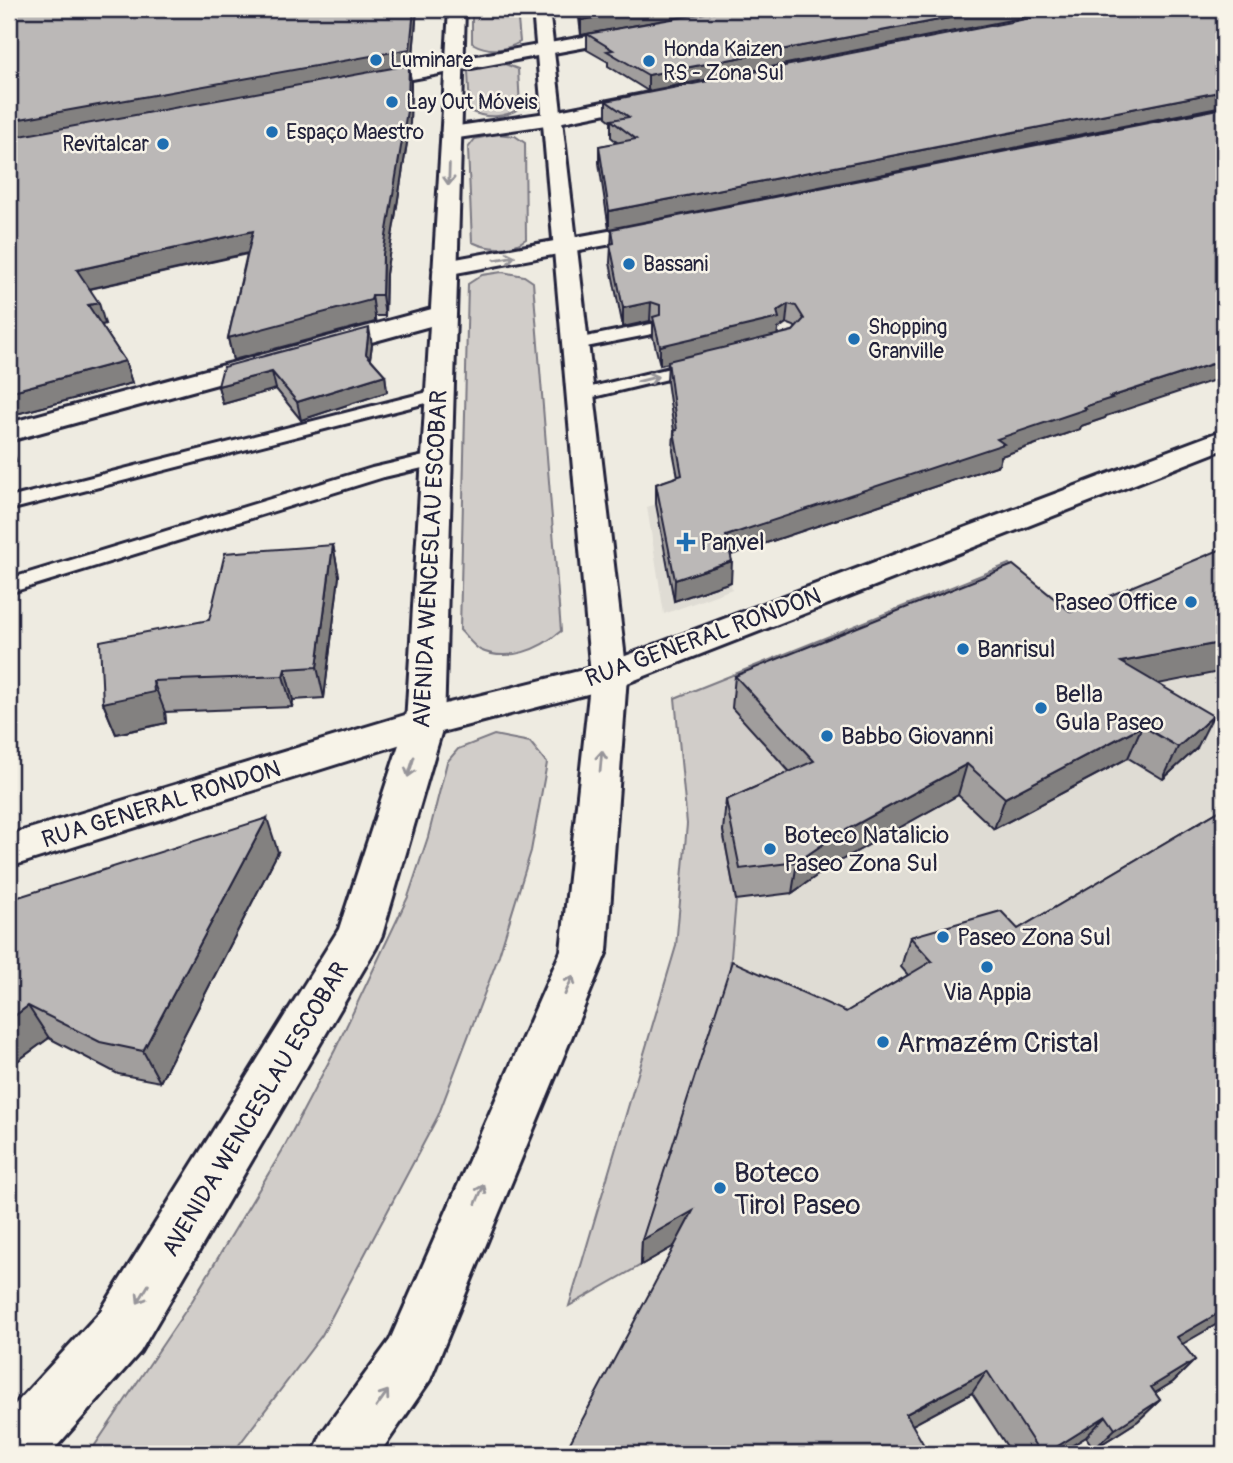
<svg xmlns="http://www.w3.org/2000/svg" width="1233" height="1463" font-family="Pangolin,sans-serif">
<rect width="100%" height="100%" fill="#eeebe1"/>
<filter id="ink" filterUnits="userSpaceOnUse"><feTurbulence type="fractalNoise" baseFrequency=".0143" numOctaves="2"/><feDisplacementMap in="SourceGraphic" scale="14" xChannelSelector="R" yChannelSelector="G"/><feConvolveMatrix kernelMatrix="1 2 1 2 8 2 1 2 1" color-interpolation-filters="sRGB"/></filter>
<g filter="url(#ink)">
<g fill="#dfdcd4">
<polygon points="707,488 732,589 664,614 647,507"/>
<polygon points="1009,564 1091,630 1224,574 1224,929 569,1306 676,946 687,824 675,698"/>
</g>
<g fill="#d1cdc9" stroke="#7a7882" stroke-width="2">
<path d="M472,9H517L520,42C504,51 488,52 472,43Z"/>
<path d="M505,64L518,69L520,108C505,118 486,119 470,111L468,71L481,65Z"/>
<path d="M497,134L515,136L525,143L526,239C510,251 489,250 472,242L468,148L475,139Z"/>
<path d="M502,272L524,276L533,282L561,631C540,649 508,663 480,650C473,646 466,636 460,630L468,284L482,275Z"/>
<polygon points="1009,564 1034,584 733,708 807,792 723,831 736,900 728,991 641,1265 569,1306 676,946 687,824 675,698"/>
<polygon points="494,735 530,742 547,763 531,851 499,955 438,1116 322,1335 232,1454 89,1454 192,1301 282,1151 335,1050 408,897 428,837 447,762 458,749"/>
</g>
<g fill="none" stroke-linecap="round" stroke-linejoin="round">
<defs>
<g id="service">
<polygon points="1014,9 1028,9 1055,21 1046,23"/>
<polygon points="651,324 657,325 659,329 657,333 576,349 567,344 576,339"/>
<polygon points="699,361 708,366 705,370 581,400 572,395 575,391"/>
<polygon points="440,389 446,390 449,394 446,398 9,510 9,498"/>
<polygon points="437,453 444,455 447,459 444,463 384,477 9,593 9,579 372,468"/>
</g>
<g id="minor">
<polygon points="659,91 669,97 666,101 553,124 451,139 444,137 441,133 444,129 451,127 553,112"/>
<polygon points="663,221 671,223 675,228 671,233 445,275 436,273 433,268 436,263 445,261"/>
<polygon points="443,306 452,308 456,314 452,320 9,441 9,423"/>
<polygon points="1224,430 1224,449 622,685 430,735 9,867 9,835 425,709 599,666"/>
</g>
<polygon id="tertiary" points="640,27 646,28 649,32 646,36 358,89 349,83 358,77"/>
<g id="secondary">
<polygon points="449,9 465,9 444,723 382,935 376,948 140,1352 50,1454 9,1454 9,1411 100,1312 339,929 406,723"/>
<polygon points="533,9 549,9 627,676 607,951 430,1380 379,1454 313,1454 322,1433 390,1340 561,951 591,676"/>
</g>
</defs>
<use href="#service" stroke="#22223b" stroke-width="6"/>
<use href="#minor" stroke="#22223b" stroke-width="6"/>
<use href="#tertiary" stroke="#22223b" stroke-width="6"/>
<use href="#secondary" stroke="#22223b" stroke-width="6"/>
<use href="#service" fill="#f7f3e8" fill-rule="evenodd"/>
<use href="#minor" fill="#f7f3e8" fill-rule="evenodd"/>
<use href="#tertiary" fill="#f7f3e8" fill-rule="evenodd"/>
<use href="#secondary" fill="#f7f3e8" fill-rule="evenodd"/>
</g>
<g fill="#a19e9d" stroke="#22223b" stroke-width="2" fill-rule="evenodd">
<polygon points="9,9 417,9 412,66 409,67 411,83 410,124 386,274 385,316 375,316 375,322 233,360 228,338 247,254 90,289 105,324 101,325 125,361 132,383 9,416"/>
<polygon points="578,9 726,9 581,35"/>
<polygon points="1034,9 1071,9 1045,14"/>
<polygon points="1224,9 1224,107 609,229 599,163 599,146 618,143 611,137 611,121 606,117 606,101"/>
<polygon points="1026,17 648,91 608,66 608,62 587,50 587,34"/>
<path d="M612,229L1106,416L1105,418L1081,426L1080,429L1001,456L999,465L731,555V582L674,601L656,504V484L678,477L673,451L674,431L667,381L668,363L660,365L653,337V322L650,321L623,327L610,263ZM786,323L794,326L796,328L793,331L777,335L778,329Z"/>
<polygon points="372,345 370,358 385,375 387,392 301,420 276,389 223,404 218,386"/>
<polygon points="333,545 339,576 324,698 293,700 292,707 165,712 166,723 116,734 103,703 209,620"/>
<polygon points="1071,612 1158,684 1197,748 1163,779 1128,758 994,829 958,795 829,867 792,893 736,900 723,831 726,800 790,772 732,708 735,676"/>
<polygon points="1224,808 1224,1320 1182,1344 1195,1360 1173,1382 1155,1393 1160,1400 1138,1421 1094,1449 1086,1437 1058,1454 1012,1454 972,1393 912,1425 674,1246 641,1265 642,1240 846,1012 908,975 901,967 910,937 1018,929"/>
<polygon points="278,852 160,1082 118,1074 49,1038 9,1067 9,900"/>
</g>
<g fill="#838180" stroke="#22223b" stroke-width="2">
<polygon points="414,9 417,9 412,66 409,67 411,83 410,124 386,274 385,316 382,295 383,254 9,141 9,121"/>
<polygon points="645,9 726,9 581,35 581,20"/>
<polygon points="997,9 1028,9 1026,17 648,91 648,75"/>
<polygon points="1046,9 1071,9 1045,14"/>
<polygon points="1224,91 1223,106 609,229 609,211"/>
<polygon points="253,231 257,251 84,290 77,270"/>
<polygon points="372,295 375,316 375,322 233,360 228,338"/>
<polygon points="651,302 650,321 623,327 623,308"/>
<polygon points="99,303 105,324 95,327 88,305"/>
<polygon points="788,304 786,323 778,329 777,338 660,365 660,346 777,311"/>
<polygon points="369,328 372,345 368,371 366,354"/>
<polygon points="1224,360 1224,377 1106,416 1105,418 1081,426 1080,429 1001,456 999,465 724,557 726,536 1084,407 1110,397"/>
<polygon points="125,361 132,383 9,416 9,392"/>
<polygon points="272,372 276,389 223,404 218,386"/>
<polygon points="385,375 387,392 301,420 297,402"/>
<polygon points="9,441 17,462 9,465"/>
<polygon points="333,545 339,576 324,698 317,667"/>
<polygon points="732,561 731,582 674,601 675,580"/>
<polygon points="1224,642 1224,671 1108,694 1121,662"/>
<polygon points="285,669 293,700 292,707 283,676"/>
<polygon points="153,681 165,712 166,723 116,734 103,703"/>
<polygon points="1213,716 1197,748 1163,779 1178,747"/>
<polygon points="1142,726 1128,758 994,829 1005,798"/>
<polygon points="967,764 958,795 829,867 792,893 797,862 835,836"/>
<polygon points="267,818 278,852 160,1082 143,1051"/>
<polygon points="28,1006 49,1038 9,1067 9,1020"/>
<polygon points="693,1211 690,1237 641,1265 642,1240"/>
<polygon points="1224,1310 1224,1320 1155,1360 1177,1337"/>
<polygon points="1195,1360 1173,1382 1130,1408 1151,1387"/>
<polygon points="987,1371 972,1393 894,1435 906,1414"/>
<polygon points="1160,1400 1138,1421 1094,1449 1115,1429"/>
<polygon points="1106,1416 1086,1437 1058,1454 1045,1454"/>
</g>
<g fill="#bbb8b7" stroke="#22223b" stroke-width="2">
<polygon points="9,9 414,9 410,49 9,121"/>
<polygon points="579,9 645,9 581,20"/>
<polygon points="728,9 997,9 648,75 607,51 613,50 587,34"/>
<polygon points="1077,9 1224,9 1224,91 609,211 599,146 636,139 611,120 629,117 606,101"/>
<polygon points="409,65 408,105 383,254 382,295 372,295 371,300 228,338 253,231 77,270 99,303 88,305 125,361 9,392 9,138"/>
<polygon points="1224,108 1224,360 1110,397 1112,398 1084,407 1086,409 997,439 1004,444 726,536 732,561 675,580 656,484 682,475 674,431 677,430 668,361 793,331 804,319 796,306 788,304 777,311 779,318 660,346 653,317 660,315 660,305 651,302 623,308 610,244 614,243 612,229"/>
<polygon points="369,328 366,354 385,375 297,402 272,372 218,386 223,367"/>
<polygon points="333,545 317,667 285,669 283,676 153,681 154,692 103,703 100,641 209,620 225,553"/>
<polygon points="1224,548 1224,642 1121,662 1213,716 1178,747 1142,726 1005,798 967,764 835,836 797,862 740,869 726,800 814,761 735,676 1013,565 1071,612"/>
<polygon points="1224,808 1224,1310 1177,1337 1195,1360 1151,1387 1160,1400 1115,1429 1106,1416 1045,1454 1041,1454 987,1371 906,1414 929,1454 564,1454 693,1211 642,1240 732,961 846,1012 932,961 910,937 1001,911 1018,929"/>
<polygon points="267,818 143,1051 100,1042 28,1006 9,1020 9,900"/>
</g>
<defs><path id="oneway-shaft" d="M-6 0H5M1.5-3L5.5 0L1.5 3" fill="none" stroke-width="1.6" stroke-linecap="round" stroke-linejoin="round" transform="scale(1.75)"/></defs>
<g stroke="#97959a">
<use href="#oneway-shaft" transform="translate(449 175) rotate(92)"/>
<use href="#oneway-shaft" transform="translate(505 258) rotate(-10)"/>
<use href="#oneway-shaft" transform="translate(648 379) rotate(-14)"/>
<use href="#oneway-shaft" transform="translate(601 761) rotate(-85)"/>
<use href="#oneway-shaft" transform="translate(411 767) rotate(107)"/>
<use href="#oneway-shaft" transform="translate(569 985) rotate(-67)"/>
<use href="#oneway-shaft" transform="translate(480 1194) rotate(-67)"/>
<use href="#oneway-shaft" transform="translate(143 1294) rotate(121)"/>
<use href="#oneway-shaft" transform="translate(382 1399) rotate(-55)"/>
</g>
</g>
<g fill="#1f6fb2" stroke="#f7f3e8" stroke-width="2.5">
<circle cx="376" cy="60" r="7"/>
<circle cx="649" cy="61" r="7"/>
<circle cx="392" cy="102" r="7"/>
<circle cx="272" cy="132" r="7"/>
<circle cx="163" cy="144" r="7"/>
<circle cx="629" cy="264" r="7"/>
<circle cx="854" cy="339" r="7"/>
<path d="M682.5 531.5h7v7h7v7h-7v7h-7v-7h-7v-7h7z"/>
<circle cx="1191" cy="602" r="7"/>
<circle cx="963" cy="649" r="7"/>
<circle cx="1041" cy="708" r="7"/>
<circle cx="827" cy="736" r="7"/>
<circle cx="770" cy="849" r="7"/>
<circle cx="943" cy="937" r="7"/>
<circle cx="987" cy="967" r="7"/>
<circle cx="883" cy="1042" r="7"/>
<circle cx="720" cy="1188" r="7"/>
</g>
<g text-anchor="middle" stroke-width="5" stroke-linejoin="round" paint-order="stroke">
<g font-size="21" fill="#22223b" stroke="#f7f3e8" text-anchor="start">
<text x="663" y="56">Honda Kaizen<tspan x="663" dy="24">RS - Zona Sul</tspan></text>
<text x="390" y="67">Luminare</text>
<text x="406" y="109">Lay Out Móveis</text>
<text x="286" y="139">Espaço Maestro</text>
<text x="149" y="151" text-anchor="end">Revitalcar</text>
<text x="643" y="271">Bassani</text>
<text x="868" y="334">Shopping<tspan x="868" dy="24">Granville</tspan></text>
</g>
<g font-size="24" fill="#22223b" stroke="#f7f3e8" text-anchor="start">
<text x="700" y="550">Panvel</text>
<text x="1177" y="610" text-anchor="end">Paseo Office</text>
<text x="977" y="657">Banrisul</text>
<text x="1055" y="702">Bella<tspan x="1055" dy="28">Gula Paseo</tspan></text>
<text x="841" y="744">Babbo Giovanni</text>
<text x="784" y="843">Boteco Natalicio<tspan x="784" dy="28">Paseo Zona Sul</tspan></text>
<text x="957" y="945">Paseo Zona Sul</text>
<text x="987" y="1000" text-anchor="middle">Via Appia</text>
</g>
<g font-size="24" fill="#22223b" stroke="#f7f3e8">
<text transform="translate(430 559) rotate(-87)" y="8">AVENIDA WENCESLAU ESCOBAR</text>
<text transform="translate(703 637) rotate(-20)" y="8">RUA GENERAL RONDON</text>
<text transform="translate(161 804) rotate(-17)" y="8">RUA GENERAL RONDON</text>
<text transform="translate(255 1109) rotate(-59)" y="8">AVENIDA WENCESLAU ESCOBAR</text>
</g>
<g font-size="28" fill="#22223b" stroke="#f7f3e8" text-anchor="start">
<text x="897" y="1052">Armazém Cristal</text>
<text x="734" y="1182">Boteco<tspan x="734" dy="32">Tirol Paseo</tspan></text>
</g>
</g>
<rect width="1233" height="1463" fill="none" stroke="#f7f3e8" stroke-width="35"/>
<rect x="18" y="18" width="1198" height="1428" fill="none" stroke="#22223b" stroke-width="2.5" filter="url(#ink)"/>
</svg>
